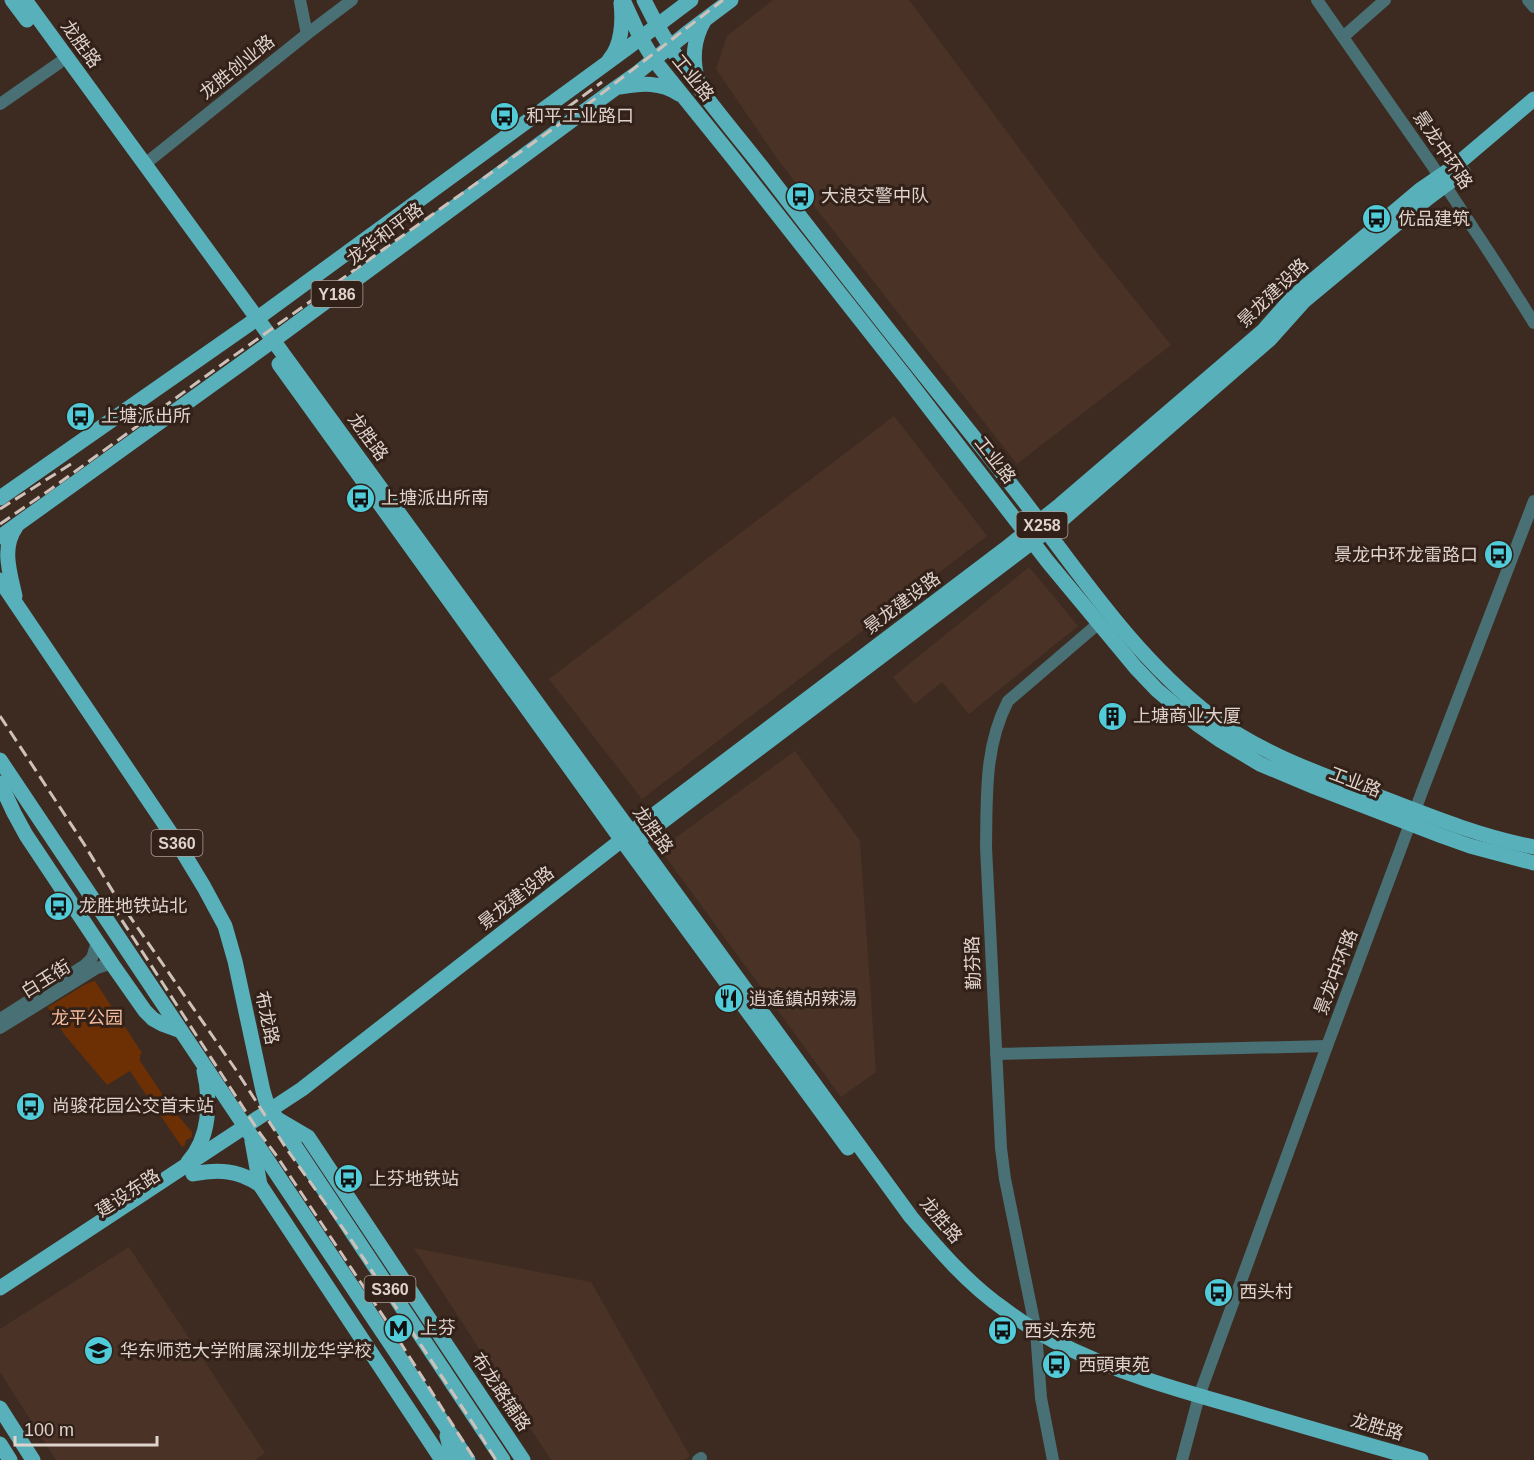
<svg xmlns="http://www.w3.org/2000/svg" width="1534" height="1460" font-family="Helvetica,'Noto Sans SC',sans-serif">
<rect width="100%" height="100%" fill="#3d2b21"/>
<g fill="#4a3226">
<polygon points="773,0 909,0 1091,245 1171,345 1017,464 778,160 716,69 727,36"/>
<polygon points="894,416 987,536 642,799 549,679"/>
<polygon points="1029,567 1078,626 969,714 942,682 915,704 893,677"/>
<polygon points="795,751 860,841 876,1072 841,1097 660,849"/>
<polygon points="129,1247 265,1453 255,1460 56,1460 0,1372 0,1329"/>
<polygon points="414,1248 591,1282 690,1456 685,1460 551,1460"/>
</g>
<polygon fill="#6d3004" points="95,981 142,1053 140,1055 140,1061 173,1110 192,1132 192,1137 186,1140 185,1145 182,1147 130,1071 107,1085 64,1034 48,1007 86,984"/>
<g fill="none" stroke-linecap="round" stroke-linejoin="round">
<g stroke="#487075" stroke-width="12">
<polyline points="300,0 307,34"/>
<path d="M1317,0L1432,165C1445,186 1460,207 1473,228C1494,259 1514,291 1534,323"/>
<polyline points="1528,0 1534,7"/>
<polyline points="1343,37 1385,0"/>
<polyline points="0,104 59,63"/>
<polyline points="145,164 307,34 352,0"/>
<polyline points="0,1019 85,965 92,958 97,942"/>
<polyline points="0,1028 97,968 106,965 112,964"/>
<polyline points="996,1054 1327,1046"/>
<polyline points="698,1460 701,1458"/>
<path d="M1053,1460L1041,1398L1036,1331L1005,1179L1001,1148L986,847C987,797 984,747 1008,701L1099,623"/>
<polyline points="1182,1460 1199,1396 1327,1046 1423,789 1534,501"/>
</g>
<g stroke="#58b0ba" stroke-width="15">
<polyline points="12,0 27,20"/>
<path d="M25,0C321,405 615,811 911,1217C939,1250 968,1284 1004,1309C1020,1321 1037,1332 1054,1341C1114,1372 1178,1390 1242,1408C1301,1426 1361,1443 1421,1460"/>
<polyline points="623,0 640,37 654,60 729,153 907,379 1048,562 1136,668 1157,690 1197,724 1220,740 1260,764 1315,787 1442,836 1470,846 1534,863"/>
<path d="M644,0C673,61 719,113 761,166C824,248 888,330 953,411C977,441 1001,471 1024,501C1082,577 1135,657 1211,716C1260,754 1326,776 1383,798C1432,817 1482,837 1534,847"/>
<path d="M609,60C622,46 623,21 621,3"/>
<path d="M698,82C692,61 693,40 704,21"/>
<path d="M621,87C642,83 661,82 679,94"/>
<polyline points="279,364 616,832 848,1148"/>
<polyline points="0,498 255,320 626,49 691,0"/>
<polyline points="0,537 274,340 613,90 637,73 687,33 731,0"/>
<polyline points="0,580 178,844 204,887 225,926 235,961 263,1091 266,1101 271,1110 503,1460"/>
<path d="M15,596C10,573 1,548 16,527"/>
<polyline points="0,760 468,1460"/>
<polyline points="0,783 14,813 26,835 112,964 145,1011 153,1019 162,1024 181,1031"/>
<polyline points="634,843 1064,518 1270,339 1304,301 1428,198 1463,172"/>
<polyline points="279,1120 308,1137 523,1460"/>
<polyline points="252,1141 260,1185"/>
<path d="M188,1162C210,1138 211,1101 204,1071"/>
<path d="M193,1174C218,1169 239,1170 260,1185L442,1460"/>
<polyline points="0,1288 302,1089 650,818 1005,549 1060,505 1263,331 1293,297 1420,190 1455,166 1534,99"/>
<polyline points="0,1408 33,1460"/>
<polyline points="447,1436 453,1460"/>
<polyline points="0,1444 10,1460"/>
</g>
<g stroke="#cdc1ba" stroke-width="3" stroke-dasharray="12 6" stroke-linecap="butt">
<polyline points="568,107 602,82"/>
<polyline points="0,509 71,464"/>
<polyline points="0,524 51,489 228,360 592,101 723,0"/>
<polyline points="0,716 84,844 115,895 236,1070 286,1148 352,1241 474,1425 496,1460"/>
<polyline points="112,905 259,1132 276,1155 393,1331 475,1460"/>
</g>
</g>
<defs>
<symbol id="bus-disc" viewBox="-11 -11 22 22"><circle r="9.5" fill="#52cbd8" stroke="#322118"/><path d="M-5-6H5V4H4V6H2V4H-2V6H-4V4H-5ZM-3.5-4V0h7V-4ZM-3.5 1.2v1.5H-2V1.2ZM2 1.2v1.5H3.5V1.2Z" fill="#111"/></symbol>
<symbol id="building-disc" viewBox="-11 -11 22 22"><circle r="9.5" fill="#52cbd8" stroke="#322118"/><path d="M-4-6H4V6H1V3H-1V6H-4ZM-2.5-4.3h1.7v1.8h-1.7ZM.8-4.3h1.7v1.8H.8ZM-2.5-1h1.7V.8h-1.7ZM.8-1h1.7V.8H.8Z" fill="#111"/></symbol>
<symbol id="restaurant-disc" viewBox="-11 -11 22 22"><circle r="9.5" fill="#52cbd8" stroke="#322118"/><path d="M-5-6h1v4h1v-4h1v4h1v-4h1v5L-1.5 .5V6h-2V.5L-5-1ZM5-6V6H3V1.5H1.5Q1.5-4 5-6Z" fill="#111"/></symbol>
<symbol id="metro-disc" viewBox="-11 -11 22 22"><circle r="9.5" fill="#52cbd8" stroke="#322118"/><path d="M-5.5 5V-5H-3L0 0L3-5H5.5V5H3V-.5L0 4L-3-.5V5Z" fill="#111"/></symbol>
<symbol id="school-disc" viewBox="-11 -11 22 22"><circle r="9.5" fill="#52cbd8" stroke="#322118"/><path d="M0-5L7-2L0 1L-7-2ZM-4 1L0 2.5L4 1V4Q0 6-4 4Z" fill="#111"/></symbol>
</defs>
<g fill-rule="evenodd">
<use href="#bus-disc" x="488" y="100" width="33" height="33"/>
<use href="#bus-disc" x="784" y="180" width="33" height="33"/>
<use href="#bus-disc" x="1360" y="202" width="33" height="33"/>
<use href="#bus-disc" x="64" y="400" width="33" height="33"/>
<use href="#bus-disc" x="344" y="482" width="33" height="33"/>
<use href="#bus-disc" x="1482" y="538" width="33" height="33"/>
<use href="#building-disc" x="1096" y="700" width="33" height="33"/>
<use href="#bus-disc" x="42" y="890" width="33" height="33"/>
<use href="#restaurant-disc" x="712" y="982" width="33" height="33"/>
<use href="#bus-disc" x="14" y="1090" width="33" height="33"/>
<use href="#bus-disc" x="332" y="1162" width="33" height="33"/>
<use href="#bus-disc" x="1202" y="1276" width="33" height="33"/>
<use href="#metro-disc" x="382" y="1312" width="33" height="33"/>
<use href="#bus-disc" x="986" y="1314" width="33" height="33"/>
<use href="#school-disc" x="82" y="1334" width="33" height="33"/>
<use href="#bus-disc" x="1040" y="1348" width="33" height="33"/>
</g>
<g text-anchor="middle" stroke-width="6" stroke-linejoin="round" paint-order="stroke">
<g fill="#322118" stroke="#ab9e97" stroke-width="1.5">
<rect x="311.5" y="281" width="51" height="26" rx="4.5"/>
<rect x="1016.5" y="512" width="51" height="26" rx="4.5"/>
<rect x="151.5" y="830" width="51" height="26" rx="4.5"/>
<rect x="364.5" y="1276" width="51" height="26" rx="4.5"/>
</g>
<g font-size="16" font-weight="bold" fill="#dfd3cd">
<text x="337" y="300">Y186</text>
<text x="1042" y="531">X258</text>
<text x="177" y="849">S360</text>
<text x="390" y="1295">S360</text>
</g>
<g font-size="18" fill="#dfd3cd" stroke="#322118">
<text transform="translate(81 44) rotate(54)" y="6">龙胜路</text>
<text transform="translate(237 67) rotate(-39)" y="6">龙胜创业路</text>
<text transform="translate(693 78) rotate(51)" y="6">工业路</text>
<text transform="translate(1443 150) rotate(56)" y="6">景龙中环路</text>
<text transform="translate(385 234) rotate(-37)" y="6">龙华和平路</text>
<text transform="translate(1273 293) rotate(-44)" y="6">景龙建设路</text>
<text transform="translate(368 437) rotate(54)" y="6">龙胜路</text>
<text transform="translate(995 460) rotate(52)" y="6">工业路</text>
<text transform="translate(902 603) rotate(-37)" y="6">景龙建设路</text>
<text transform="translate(1355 782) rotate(21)" y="6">工业路</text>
<text transform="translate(653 830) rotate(54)" y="6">龙胜路</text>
<text transform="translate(516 898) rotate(-38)" y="6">景龙建设路</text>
<text transform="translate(973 963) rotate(-92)" y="6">勤芬路</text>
<text transform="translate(1336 972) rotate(-69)" y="6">景龙中环路</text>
<text transform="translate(46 979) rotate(-32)" y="6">白玉街</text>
<text transform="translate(267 1018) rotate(78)" y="6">布龙路</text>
<text transform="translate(128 1193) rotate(-33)" y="6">建设东路</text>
<text transform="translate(941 1220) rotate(50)" y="6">龙胜路</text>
<text transform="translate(501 1392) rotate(56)" y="6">布龙路辅路</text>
<text transform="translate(1377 1427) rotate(16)" y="6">龙胜路</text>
</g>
<g font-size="18" fill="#dfd3cd" stroke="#322118" text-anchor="start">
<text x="526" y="122">和平工业路口</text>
<text x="821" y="202">大浪交警中队</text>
<text x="1398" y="225">优品建筑</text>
<text x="101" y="422">上塘派出所</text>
<text x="381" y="504">上塘派出所南</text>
<text x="1478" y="561" text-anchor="end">景龙中环龙雷路口</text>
<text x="1133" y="722">上塘商业大厦</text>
<text x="79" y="912">龙胜地铁站北</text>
<text x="749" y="1005">逍遙鎮胡辣湯</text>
<text x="52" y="1112">尚骏花园公交首末站</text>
<text x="369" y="1185">上芬地铁站</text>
<text x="1239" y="1298">西头村</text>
<text x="420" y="1334">上芬</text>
<text x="1024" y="1337">西头东苑</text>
<text x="120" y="1357">华东师范大学附属深圳龙华学校</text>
<text x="1078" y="1371">西頭東苑</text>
</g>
<g font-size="18" fill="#f4bb9c" stroke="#322118">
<text x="87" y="1024">龙平公园</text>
</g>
</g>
<path d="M15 1436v9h142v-9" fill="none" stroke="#dfd3cd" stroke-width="3"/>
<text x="24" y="1436" font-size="18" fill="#dfd3cd" stroke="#322118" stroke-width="4.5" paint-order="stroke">100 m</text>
</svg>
